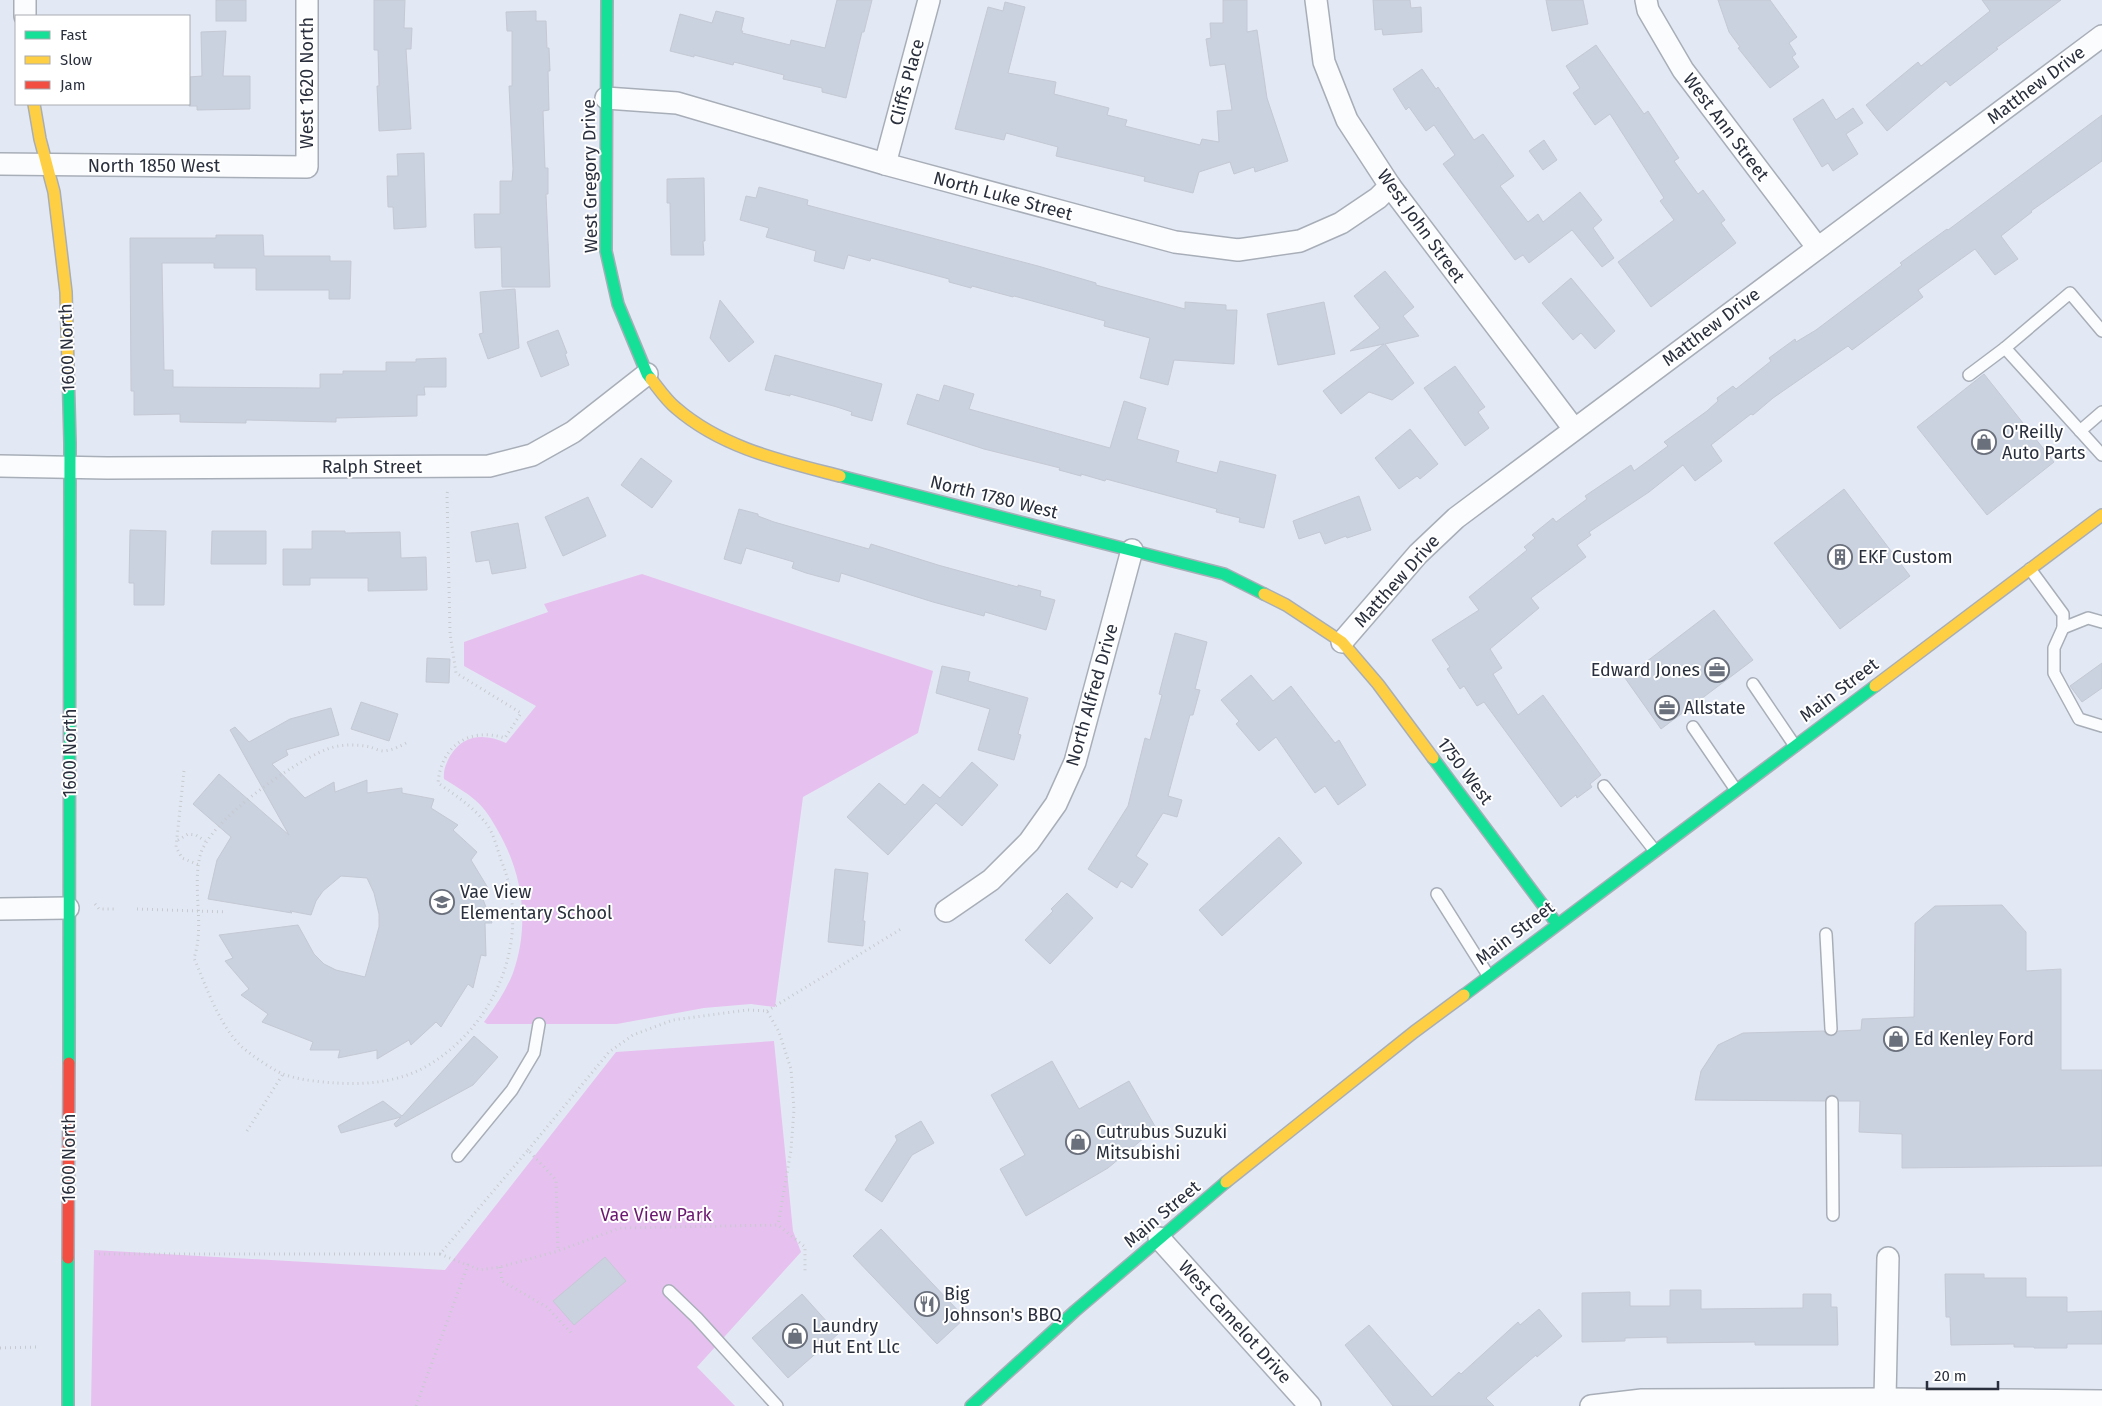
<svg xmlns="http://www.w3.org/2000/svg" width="2102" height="1406" font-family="'Fira Sans',sans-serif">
<rect width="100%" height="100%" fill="#e3e9f4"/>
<g fill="#e6c1ef">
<path d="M642,574L933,671L918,733L803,797L775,1007L751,1004L704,1008L617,1024H487L484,1022C495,1007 506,991 513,973C530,925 523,874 498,831C492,820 485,808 475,800C466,792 455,786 444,779C443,770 446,764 450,756C463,734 485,733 506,743L536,706L464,666V642L548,612L544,604Z"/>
<polygon points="774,1041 793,1231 801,1252 697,1367 735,1406 91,1406 94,1250 445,1270 616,1052"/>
</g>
<g fill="#cad1df" stroke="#c4c9d4">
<rect x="216" y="0" width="30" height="21"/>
<polygon points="374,0 405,0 404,28 412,28 411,49 406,49 411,129 379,131 377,86 379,86 378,50 374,50"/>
<polygon points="837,0 872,0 864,32 862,32 846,98 822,92 822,88 783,79 784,75 734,62 733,65 694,55 694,57 670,51 680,14 712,23 716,11 744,18 741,31 743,31 742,33 790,45 791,40 825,48"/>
<polygon points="1223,0 1247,0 1247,32 1257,30 1267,98 1288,161 1255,172 1254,167 1234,174 1230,162 1199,172 1193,193 1144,181 1145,177 1056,156 1058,147 1006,133 1004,140 955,129 988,7 1003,11 1005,2 1025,7 1008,73 1056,82 1054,94 1109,108 1107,115 1127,120 1125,126 1200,145 1202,139 1219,142 1217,111 1232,110 1225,64 1210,66 1206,39 1211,38 1210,23 1223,23"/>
<polygon points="1373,0 1410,0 1411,8 1421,7 1422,32 1383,35 1382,29 1375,30"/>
<polygon points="1546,0 1583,0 1588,24 1552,31"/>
<polygon points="1718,0 1770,0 1797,37 1789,43 1796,54 1792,57 1799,67 1770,88 1738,48 1740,47 1729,32"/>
<polygon points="1982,0 2061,0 1996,48 1998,49 1950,86 1946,81 1887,131 1866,105 1918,62 1921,66 1990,11"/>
<polygon points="536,11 536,21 546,21 547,48 549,48 550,71 548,71 549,110 543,111 545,168 548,168 548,194 546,194 550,287 502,287 501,247 475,248 474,214 500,214 500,181 512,181 513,169 509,86 512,86 512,31 507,31 506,12"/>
<polygon points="226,31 223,76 250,76 250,109 197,110 197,106 189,106 189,77 202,76 201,32"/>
<polygon points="1596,45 1644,114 1648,111 1679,158 1674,161 1698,194 1703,190 1725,220 1721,223 1736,243 1651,307 1618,262 1674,220 1660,201 1664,198 1610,114 1595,125 1573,93 1580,88 1566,66"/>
<polygon points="1422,69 1436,89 1438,87 1474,140 1483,134 1514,176 1500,186 1528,222 1538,214 1543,222 1580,192 1602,220 1593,228 1614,258 1602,267 1572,230 1529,263 1523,255 1515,260 1443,164 1455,155 1434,125 1426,131 1409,107 1406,110 1393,89"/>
<polygon points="1823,99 1836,120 1853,108 1863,123 1846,134 1858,154 1833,171 1828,163 1822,167 1793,119"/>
<polygon points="2102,115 2102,161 2031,211 2032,212 2001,236 2018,259 1995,275 1975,249 1918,290 1923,297 1852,350 1848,346 1773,398 1753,415 1751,414 1711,445 1722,461 1695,481 1683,465 1649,492 1589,532 1591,535 1577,545 1586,557 1531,598 1539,608 1490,649 1502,668 1493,674 1518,715 1543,695 1601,775 1590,784 1592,787 1577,798 1576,795 1561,807 1484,702 1477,706 1464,686 1460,689 1447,669 1450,667 1432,640 1479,610 1469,597 1527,550 1524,547 1535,538 1532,535 1553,518 1556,522 1587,499 1585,496 1631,465 1634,471 1668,446 1664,442 1707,411 1718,401 1717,398 1733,386 1736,389 1771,361 1769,358 1795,339 1796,342 1816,330 1902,265 1900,263 1947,229 1948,230"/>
<polygon points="1544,140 1557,160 1543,170 1529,151"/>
<polygon points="424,153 426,227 394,229 393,207 388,207 387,176 398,176 397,154"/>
<polygon points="704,178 705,241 703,241 704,255 671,255 670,203 667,203 667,179"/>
<polygon points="759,187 808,200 807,205 1038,266 1096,283 1096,285 1185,309 1185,302 1226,305 1226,310 1237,310 1234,364 1174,360 1168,385 1140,378 1150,338 1104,326 1105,321 1014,296 1013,297 972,286 971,288 949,282 949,279 871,258 870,261 848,255 844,269 814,261 816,251 766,237 769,228 740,220 746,196 756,198"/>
<polygon points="216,235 263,235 264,256 330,256 330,261 351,261 350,299 329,299 329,290 256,290 256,268 214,268 214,263 162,263 164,370 173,370 173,387 320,388 320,374 343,374 343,371 386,371 386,362 416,362 416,359 446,358 446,387 424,387 425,395 417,395 417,416 336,418 336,422 246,420 246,423 180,422 180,414 134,415 134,391 131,391 130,238 216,238"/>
<polygon points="1385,271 1414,307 1403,316 1419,336 1385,344 1414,383 1392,400 1369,392 1341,414 1323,391 1384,344 1350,351 1380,328 1354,296"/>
<polygon points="1571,278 1615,331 1595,349 1581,333 1573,340 1542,303"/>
<polygon points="515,289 519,348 488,359 479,334 483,333 480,292"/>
<polygon points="720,300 754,342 729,362 710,338"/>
<polygon points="1324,302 1335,354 1278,365 1267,314"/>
<polygon points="558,330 567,353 565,354 569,365 541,377 527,342"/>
<polygon points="775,355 882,384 872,421 851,415 852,412 837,407 790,394 790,396 765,390"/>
<polygon points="1455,366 1485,407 1478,412 1489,428 1465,446 1424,388"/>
<polygon points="1984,374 2054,462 1987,515 1917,427"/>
<polygon points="944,385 974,394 969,409 1110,448 1124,401 1146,408 1137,439 1179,451 1176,462 1217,473 1220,461 1276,475 1264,528 1239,522 1240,518 1216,512 1217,509 1106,479 1105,481 1081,474 1081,476 1059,470 1060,468 984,449 907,424 917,394 939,401"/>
<polygon points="1410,429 1438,464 1420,479 1417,476 1399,489 1375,458"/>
<polygon points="641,458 672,481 652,508 621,485"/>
<polygon points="1844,489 1910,576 1840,629 1774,543"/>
<polygon points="1359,496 1371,530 1347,538 1346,536 1325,544 1320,532 1299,539 1293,521"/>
<polygon points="588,497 606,536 563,556 545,517"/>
<polygon points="739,509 758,514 758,516 774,522 869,549 871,544 938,565 1018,587 1018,585 1041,591 1040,596 1055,600 1046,630 985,612 984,616 933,602 841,573 839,582 806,573 792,568 794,562 746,548 741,564 724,559"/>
<polygon points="518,523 526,568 492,574 489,560 476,562 471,532"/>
<polygon points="130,530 166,531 164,605 134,605 134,583 129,583"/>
<polygon points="212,531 266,531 266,564 211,564"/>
<polygon points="312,531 345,531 345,533 400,532 401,558 426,557 427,590 368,591 368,578 310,578 310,585 283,585 283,549 312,549"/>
<polygon points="1714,610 1753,660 1661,729 1625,678"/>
<polygon points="1175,633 1207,642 1195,689 1200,690 1193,715 1190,715 1168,796 1182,800 1177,817 1163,813 1136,856 1148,864 1132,888 1121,881 1117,888 1088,869 1128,806 1145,738 1150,740 1162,695 1159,694"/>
<polygon points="427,658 450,659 449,683 426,682"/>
<polygon points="2102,663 2102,688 2082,702 2070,686"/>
<polygon points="942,666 970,672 968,681 1028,698 1018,734 1021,735 1014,760 978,750 990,709 936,693"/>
<polygon points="1251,675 1273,701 1291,686 1335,743 1339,740 1366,785 1338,805 1325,786 1315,793 1276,737 1259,751 1236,724 1239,721 1221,700"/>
<polygon points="361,702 398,714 389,741 351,729"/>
<polygon points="331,708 339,735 286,750 288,755 272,764 305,798 334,782 335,792 367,780 367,793 402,788 402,793 434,799 431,808 458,825 453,830 477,852 471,860 488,888 481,894 492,923 485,923 486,956 481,955 473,988 468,984 441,1027 436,1022 411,1045 409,1040 377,1059 377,1050 338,1058 340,1050 310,1050 313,1042 262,1022 268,1014 241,995 249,989 225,961 233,958 219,935 298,925 314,954 324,964 336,970 365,977 379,927 379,914 374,893 367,878 341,876 323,891 316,901 311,915 290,911 292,913 208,899 217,860 231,837 193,804 219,774 289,835 230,730 235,727 249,742 290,719"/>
<polygon points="972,762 998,785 962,826 936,803 888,855 847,817 879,783 905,805 923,784 940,798"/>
<polygon points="1279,837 1302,863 1222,936 1199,910"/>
<polygon points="835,869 868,873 863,921 865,921 863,946 828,942"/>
<polygon points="1067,893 1093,918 1050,964 1025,940 1053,911 1051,909"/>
<polygon points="2002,905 2026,932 2026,971 2061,969 2061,1070 2102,1070 2102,1166 1902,1168 1902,1134 1859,1132 1860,1101 1839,1101 1836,1096 1832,1095 1828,1096 1825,1101 1695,1100 1701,1071 1718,1045 1743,1033 1824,1031 1827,1035 1832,1036 1838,1031 1861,1030 1862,1019 1914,1017 1915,923 1935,906"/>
<polygon points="474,1036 498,1057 473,1085 396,1127 394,1124 401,1117 341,1133 338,1126 383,1101 402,1116"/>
<polygon points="1052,1061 1079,1109 1129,1081 1156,1128 1108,1168 1026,1216 1000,1169 1025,1155 991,1095"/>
<polygon points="921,1121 934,1143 912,1155 882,1202 865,1190 897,1140 895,1136"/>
<polygon points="881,1229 965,1318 937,1344 853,1256"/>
<polygon points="605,1257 626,1281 574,1325 553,1301"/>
<polygon points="1945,1274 1984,1274 1984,1278 2026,1278 2026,1297 2067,1297 2067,1312 2102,1311 2102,1344 2067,1344 2067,1348 2034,1348 2034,1347 2014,1347 2014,1344 1951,1345 1950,1317 1946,1317"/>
<polygon points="1670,1290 1701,1290 1701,1309 1803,1308 1803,1294 1831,1294 1831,1307 1837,1307 1838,1345 1755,1345 1755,1342 1667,1343 1667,1337 1625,1338 1625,1341 1582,1342 1582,1293 1630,1292 1630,1306 1670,1306"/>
<polygon points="802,1294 838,1334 788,1378 752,1338"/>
<polygon points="1539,1309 1562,1336 1537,1357 1536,1355 1486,1398 1494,1406 1393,1406 1345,1345 1369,1325 1432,1397 1459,1372 1461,1374 1518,1322 1520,1325"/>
</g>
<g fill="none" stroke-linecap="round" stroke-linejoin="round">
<defs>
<g id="lane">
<polyline points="2102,331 2070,293 2005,348 2102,455"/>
<polyline points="1969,375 2005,348"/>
<polyline points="2080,431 2102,412"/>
<polyline points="2030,569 2063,614 2063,628 2054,648 2054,673 2079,719 2102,726"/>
<polyline points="2063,628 2088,618 2102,622"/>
<polyline points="1753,684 1795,746"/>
<polyline points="1693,727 1736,790"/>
<polyline points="1604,786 1655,851"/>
<polyline points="1437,894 1488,975"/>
<polyline points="1826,934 1831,1029"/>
<polyline points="1832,1102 1833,1215"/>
<polyline points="458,1156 512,1090 534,1053 539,1024"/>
<polyline points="669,1291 697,1318 777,1406"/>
</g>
<g id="street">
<polyline points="1316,0 1324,62 1347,120 1390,186 1574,429"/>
<polyline points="1646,0 1648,10 1683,70 1817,247"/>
<polyline points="25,16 25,0"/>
<polyline points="606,98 677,103 885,164 1175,242 1238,250 1300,241 1341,223 1378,198 1390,186"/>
<polyline points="0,164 307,167 307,0"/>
<polyline points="885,164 929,0"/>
<polyline points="0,466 107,468 489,466 532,455 573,432 647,374"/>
<polyline points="1342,642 1418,554 1456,518 2102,36"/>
<polyline points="0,909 68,908"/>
<polyline points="946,911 991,880 1029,842 1056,804 1075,762 1132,550"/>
<polyline points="1159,1238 1310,1406"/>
<polyline points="1885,1399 1888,1258"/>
<polyline points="1591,1406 1642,1400 1885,1399 2102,1401"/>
</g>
<g id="fast">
<polyline points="607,0 606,251 618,304 647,374 651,379"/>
<polyline points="68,367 70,443 69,1063"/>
<polyline points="840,476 1224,574 1264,594"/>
<polyline points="1433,758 1557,924"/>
<polyline points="1464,995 1875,686"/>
<polyline points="68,1406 68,1258"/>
<polyline points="971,1406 1075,1311 1226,1182"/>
</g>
<g id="slow">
<polyline points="34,104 40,139 54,192 66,292 68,367"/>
<path d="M651,379C659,389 666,400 676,408C722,448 782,461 840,476"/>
<polyline points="1264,594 1286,605 1342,642 1378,684 1433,758"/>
<polyline points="1875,686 2102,515"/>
<polyline points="1226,1182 1414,1032 1464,995"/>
</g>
<polyline id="jam" points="68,1258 69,1063"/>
</defs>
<use href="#lane" stroke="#a8aeb8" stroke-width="14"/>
<use href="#street" stroke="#a8aeb8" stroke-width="24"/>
<use href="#fast" stroke="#a8aeb8" stroke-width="14"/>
<use href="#slow" stroke="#a8aeb8" stroke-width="14"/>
<use href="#jam" stroke="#a8aeb8" stroke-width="14"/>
<g stroke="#c7cacf" stroke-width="3" stroke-dasharray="1 4" stroke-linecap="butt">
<path d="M406,743C399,747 392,750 384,751C379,751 374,748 370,747C356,744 338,744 325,750C292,763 208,822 200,856C192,889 205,926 194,958C205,984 220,1027 242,1047C251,1055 273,1070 283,1074C299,1080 319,1082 336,1083C367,1085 399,1082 427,1066C497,1025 533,936 501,860C497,848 493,831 485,822C472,806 455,795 438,783C441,745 470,727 505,738L521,713L456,673L450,633L447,494L448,489"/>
<polyline points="184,771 176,847 182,858 199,865"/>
<polyline points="178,840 188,834 196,835 205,841"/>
<polyline points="95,904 99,909 114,909"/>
<polyline points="137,909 227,912"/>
<polyline points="767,1011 901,929"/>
<polyline points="247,1131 283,1074"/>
<polyline points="528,1150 609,1052 633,1035 673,1020 747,1010 767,1011 779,1032 791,1069 794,1109 791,1150 778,1225"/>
<polyline points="99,1254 440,1254 528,1150 556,1180 558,1251"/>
<polyline points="440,1254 467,1265"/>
<polyline points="500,1267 502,1281 547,1307 573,1335"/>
<polyline points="0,1348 39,1347"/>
<polyline points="416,1406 468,1265 480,1270 500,1267 558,1251 620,1228 778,1225 805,1247 805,1271"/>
</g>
<use href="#lane" stroke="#fbfcfd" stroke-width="11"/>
<use href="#street" stroke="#fbfcfd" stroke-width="21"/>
<use href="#fast" stroke="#16e098" stroke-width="11"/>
<use href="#slow" stroke="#ffcf43" stroke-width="11"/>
<use href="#jam" stroke="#f24e42" stroke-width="11"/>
</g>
<defs>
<symbol id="shop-ring" viewBox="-11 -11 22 22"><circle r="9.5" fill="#fff" stroke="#6a707c" stroke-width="1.5"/><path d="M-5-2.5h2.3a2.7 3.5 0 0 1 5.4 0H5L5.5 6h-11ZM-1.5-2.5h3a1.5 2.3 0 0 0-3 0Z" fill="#6a707c"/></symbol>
<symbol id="building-ring" viewBox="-11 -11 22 22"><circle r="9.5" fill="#fff" stroke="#6a707c" stroke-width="1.5"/><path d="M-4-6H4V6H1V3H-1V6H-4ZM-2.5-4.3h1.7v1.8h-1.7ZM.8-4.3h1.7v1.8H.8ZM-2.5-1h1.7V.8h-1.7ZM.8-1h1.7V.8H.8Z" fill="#6a707c"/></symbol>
<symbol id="office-ring" viewBox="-11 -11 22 22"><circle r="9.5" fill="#fff" stroke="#6a707c" stroke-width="1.5"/><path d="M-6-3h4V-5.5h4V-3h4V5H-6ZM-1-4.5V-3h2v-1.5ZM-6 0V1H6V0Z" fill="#6a707c"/></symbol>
<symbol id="school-ring" viewBox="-11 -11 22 22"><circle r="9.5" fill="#fff" stroke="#6a707c" stroke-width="1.5"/><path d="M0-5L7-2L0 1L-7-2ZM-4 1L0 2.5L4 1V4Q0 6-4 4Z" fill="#6a707c"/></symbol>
<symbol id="restaurant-ring" viewBox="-11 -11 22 22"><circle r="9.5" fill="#fff" stroke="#6a707c" stroke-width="1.5"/><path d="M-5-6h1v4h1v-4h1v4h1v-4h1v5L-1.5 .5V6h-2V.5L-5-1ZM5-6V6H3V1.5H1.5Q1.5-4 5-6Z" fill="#6a707c"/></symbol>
</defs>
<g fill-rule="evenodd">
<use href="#shop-ring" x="1970" y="428" width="28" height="28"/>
<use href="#building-ring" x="1826" y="543" width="28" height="28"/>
<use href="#office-ring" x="1703" y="656" width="28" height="28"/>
<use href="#office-ring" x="1653" y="694" width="28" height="28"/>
<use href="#school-ring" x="428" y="888" width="28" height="28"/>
<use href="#shop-ring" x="1882" y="1025" width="28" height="28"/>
<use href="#shop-ring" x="1064" y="1128" width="28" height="28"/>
<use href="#restaurant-ring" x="913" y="1290" width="28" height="28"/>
<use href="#shop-ring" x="781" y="1322" width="28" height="28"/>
</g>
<g text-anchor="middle" stroke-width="4" stroke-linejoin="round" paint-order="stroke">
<g font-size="18" fill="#292f3c" stroke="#fff">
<text transform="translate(907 82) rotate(-75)" y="6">Cliffs Place</text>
<text transform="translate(307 83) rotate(-90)" y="6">West 1620 North</text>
<text transform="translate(2036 85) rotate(-37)" y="6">Matthew Drive</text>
<text transform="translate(1726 127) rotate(53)" y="6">West Ann Street</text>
<text x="154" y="172">North 1850 West</text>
<text transform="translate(590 176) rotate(-91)" y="6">West Gregory Drive</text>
<text transform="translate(1003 196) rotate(15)" y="6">North Luke Street</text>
<text transform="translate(1421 226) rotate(54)" y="6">West John Street</text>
<text transform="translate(1711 327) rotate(-37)" y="6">Matthew Drive</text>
<text transform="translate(67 348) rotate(-92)" y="6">1600 North</text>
<text x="372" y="473">Ralph Street</text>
<text transform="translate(994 497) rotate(14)" y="6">North 1780 West</text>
<text transform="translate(1397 581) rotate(-48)" y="6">Matthew Drive</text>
<text transform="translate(1839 690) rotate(-37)" y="6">Main Street</text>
<text transform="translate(1092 695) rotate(-74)" y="6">North Alfred Drive</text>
<text transform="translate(70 753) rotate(-90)" y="6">1600 North</text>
<text transform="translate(1465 771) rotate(53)" y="6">1750 West</text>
<text transform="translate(1515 933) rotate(-37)" y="6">Main Street</text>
<text transform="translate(69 1158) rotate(-90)" y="6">1600 North</text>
<text transform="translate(1162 1214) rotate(-40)" y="6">Main Street</text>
<text transform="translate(1235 1322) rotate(48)" y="6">West Camelot Drive</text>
</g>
<g font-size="18" fill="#292f3c" stroke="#fff" text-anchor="start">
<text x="2002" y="438">O'Reilly<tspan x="2002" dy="21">Auto Parts</tspan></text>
<text x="1858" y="563">EKF Custom</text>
<text x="1700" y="676" text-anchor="end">Edward Jones</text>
<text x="1684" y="714">Allstate</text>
<text x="460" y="898">Vae View<tspan x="460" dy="21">Elementary School</tspan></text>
<text x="1914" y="1045">Ed Kenley Ford</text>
<text x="1096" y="1138">Cutrubus Suzuki<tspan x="1096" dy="21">Mitsubishi</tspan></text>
<text x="944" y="1300">Big<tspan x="944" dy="21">Johnson's BBQ</tspan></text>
<text x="812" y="1332">Laundry<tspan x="812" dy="21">Hut Ent Llc</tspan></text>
</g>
<g font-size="18" fill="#6b1970" stroke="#fff">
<text x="656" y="1221">Vae View Park</text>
</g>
</g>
<rect x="15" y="15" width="175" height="90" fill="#ffffff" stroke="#a9acb1"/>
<rect x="25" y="31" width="25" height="8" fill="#16e098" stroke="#a9acb1"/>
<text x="60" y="40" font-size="15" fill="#292f3c">Fast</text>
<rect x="25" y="56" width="25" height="8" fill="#ffcf43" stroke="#a9acb1"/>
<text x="60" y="65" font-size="15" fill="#292f3c">Slow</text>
<rect x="25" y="81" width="25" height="8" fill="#f24e42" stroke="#a9acb1"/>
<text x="60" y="90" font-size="15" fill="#292f3c">Jam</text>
<path d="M1927 1381v8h71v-8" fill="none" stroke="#292f3c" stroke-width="2.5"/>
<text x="1934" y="1381" font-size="15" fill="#292f3c" stroke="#ffffff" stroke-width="4" paint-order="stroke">20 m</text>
</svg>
